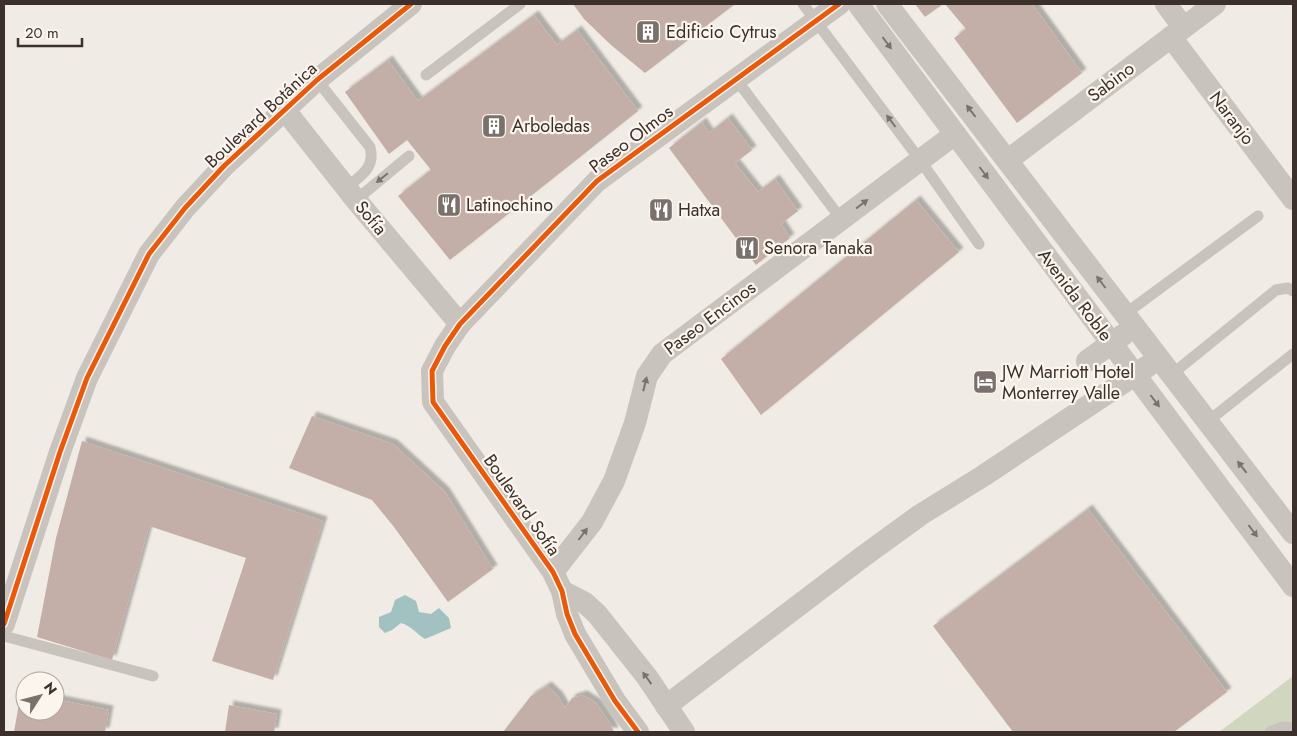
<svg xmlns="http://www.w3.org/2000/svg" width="1297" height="736" font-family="Jost,sans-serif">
<defs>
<filter id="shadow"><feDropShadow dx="4.5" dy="-4.5" stdDeviation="1" flood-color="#0004"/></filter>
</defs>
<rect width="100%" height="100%" fill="#f0ebe5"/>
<polygon fill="#d1d6bf" points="1293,676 1293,732 1219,732"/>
<path fill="#a1c2c1" d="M405,595L416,601L419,612L431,614L439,608L449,618L451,628L425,639C416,633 411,626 401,623L392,630L385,633L379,627V617L391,612L395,600Z"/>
<g fill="#c3afa7" filter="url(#shadow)">
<polygon points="573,4 735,4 645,73 611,45 584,19"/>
<polygon points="915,4 943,4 925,17"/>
<polygon points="945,4 1032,4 1082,73 1017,123 954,38 966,29"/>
<polygon points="534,15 557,45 577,30 638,111 450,260 398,196 431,170 407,140 389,154 345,92 388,60 418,101"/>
<polygon points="728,118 752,150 735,163 758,192 775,179 798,211 781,224 790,238 756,265 669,148 702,122 709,133"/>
<polygon points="916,200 959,252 761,415 721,359"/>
<polygon points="312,416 393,444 445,492 493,569 448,602 394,527 372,500 289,468"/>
<polygon points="82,441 323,521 273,680 212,661 246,558 149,526 112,660 37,637 56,538"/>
<polygon points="1088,509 1227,692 1174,732 1013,732 933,626"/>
<polygon points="547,686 558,696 565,708 572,698 583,695 596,703 611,725 614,732 503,732 531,696"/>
<polygon points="21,692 25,692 25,711 55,711 55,699 109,710 105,732 14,732"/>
<polygon points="229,705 277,714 274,732 225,732"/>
</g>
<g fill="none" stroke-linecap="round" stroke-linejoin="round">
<g stroke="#c9c3be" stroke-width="11">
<polyline points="803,4 920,160 979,244"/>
<polyline points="426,75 520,4"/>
<polyline points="736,79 841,219"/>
<path d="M317,80L370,147C376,168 360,176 346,188"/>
<polyline points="356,200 409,156"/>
<polyline points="1125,314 1258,216"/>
<polyline points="1171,375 1276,290 1288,288 1293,291"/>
<polyline points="1207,422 1293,354"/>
<polyline points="4,636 153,676"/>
<polyline points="1270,732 1282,727 1293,728"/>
</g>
<g stroke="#c9c3be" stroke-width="22">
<polyline points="858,4 1293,586"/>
<polyline points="887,4 1293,533"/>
<polyline points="1166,4 1183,27"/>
<polyline points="1171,37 1293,199"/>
<polyline points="284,109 356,200 460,324"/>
<polyline points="1008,160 1215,4"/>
<polyline points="1087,361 1123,335"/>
<polyline points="553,572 592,522 614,481 635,423 647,376 662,354 955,134"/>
<polyline points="562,591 585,603 597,614 647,677 684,732"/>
<polyline points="4,624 60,452 87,378 149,254 185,208 224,166 317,80 411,4"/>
<polyline points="666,706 861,558 920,515 983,476 1148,366"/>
<polyline points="638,732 615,701 575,634 567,614 562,591 553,572 433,402 432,371 445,346 460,324 597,181 839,4"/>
</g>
<defs>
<g id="cycleway">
<polyline points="4,624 60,452 87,378 149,254 185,208 224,166 317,80 411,4"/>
<polyline points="638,732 615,701 575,634 567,614 562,591 553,572 433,402 432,371 445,346 460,324 597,181 839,4"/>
</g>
</defs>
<use href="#cycleway" stroke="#fbf5ee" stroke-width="8"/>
<use href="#cycleway" stroke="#e8590c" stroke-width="5"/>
</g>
<defs><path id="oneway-solid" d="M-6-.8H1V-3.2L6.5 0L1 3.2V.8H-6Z" transform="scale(1.25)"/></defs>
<g fill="#7b726d">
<use href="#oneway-solid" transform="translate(887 43) rotate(53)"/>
<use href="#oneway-solid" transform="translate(971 111) rotate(-128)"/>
<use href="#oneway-solid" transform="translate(891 121) rotate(-127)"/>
<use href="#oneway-solid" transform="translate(984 173) rotate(53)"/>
<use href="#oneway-solid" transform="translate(382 178) rotate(141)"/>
<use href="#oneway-solid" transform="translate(862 204) rotate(-37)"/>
<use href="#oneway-solid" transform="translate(1101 282) rotate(-127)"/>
<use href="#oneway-solid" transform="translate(645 384) rotate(-76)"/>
<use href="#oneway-solid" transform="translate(1155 401) rotate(53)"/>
<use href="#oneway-solid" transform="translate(1242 467) rotate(-128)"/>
<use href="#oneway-solid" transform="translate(1253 531) rotate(53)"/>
<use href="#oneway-solid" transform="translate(583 534) rotate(-53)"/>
<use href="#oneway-solid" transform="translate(647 678) rotate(-126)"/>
</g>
<defs>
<symbol id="building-square" viewBox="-11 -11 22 22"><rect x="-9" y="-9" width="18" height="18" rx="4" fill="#7a716c" stroke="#fbf5ee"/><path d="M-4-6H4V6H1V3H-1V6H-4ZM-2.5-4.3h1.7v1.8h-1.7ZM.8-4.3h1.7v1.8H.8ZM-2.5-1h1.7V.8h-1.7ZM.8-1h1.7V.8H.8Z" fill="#fff"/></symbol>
<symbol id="restaurant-square" viewBox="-11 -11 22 22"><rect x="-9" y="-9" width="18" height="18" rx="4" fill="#7a716c" stroke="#fbf5ee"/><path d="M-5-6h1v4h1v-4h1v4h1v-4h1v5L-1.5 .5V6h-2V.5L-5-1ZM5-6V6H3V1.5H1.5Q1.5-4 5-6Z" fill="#fff"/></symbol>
<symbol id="hotel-square" viewBox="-11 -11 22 22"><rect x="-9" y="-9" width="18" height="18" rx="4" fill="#7a716c" stroke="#fbf5ee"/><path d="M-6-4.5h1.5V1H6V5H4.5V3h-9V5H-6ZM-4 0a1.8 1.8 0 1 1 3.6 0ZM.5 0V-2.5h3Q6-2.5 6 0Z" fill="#fff"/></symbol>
</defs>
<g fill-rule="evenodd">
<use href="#building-square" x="634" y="18" width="28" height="28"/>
<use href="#building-square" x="480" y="112" width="28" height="28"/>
<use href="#restaurant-square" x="435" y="191" width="28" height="28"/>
<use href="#restaurant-square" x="647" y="196" width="28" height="28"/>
<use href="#restaurant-square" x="733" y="234" width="28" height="28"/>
<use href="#hotel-square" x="971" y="368" width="28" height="28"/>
</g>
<g text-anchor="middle" stroke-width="4.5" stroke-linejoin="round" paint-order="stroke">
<g font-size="18" fill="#3b302b" stroke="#fbf5ee" text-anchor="start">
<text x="666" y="38">Edificio Cytrus</text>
<text x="512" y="132">Arboledas</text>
<text x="466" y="211">Latinochino</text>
<text x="678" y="216">Hatxa</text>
<text x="764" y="254">Senora Tanaka</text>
<text x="1002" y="378">JW Marriott Hotel<tspan x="1002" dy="21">Monterrey Valle</tspan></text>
</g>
<g font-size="18" fill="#3b302b" stroke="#fbf5ee">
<text transform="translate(1111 82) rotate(-37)" y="6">Sabino</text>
<text transform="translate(261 115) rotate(-43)" y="6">Boulevard Botánica</text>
<text transform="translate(1232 118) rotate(53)" y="6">Naranjo</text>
<text transform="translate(631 139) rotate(-37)" y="6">Paseo Olmos</text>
<text transform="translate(371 218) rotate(50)" y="6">Sofía</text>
<text transform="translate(1075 295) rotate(53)" y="6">Avenida Roble</text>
<text transform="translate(710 318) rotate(-37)" y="6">Paseo Encinos</text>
<text transform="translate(522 505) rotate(55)" y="6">Boulevard Sofía</text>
</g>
</g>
<rect width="1297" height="736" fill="none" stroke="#3b302b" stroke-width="10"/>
<g transform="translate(40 696) rotate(54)"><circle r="24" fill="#fbf5ee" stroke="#aea6a0"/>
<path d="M0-4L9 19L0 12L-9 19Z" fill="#7a716c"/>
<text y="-8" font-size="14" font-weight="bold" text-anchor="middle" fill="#3b302b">N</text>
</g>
<path d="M18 38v8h64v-8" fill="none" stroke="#3b302b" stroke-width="2.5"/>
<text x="25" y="38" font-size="15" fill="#3b302b" stroke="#fbf5ee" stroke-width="4" paint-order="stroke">20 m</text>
</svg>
